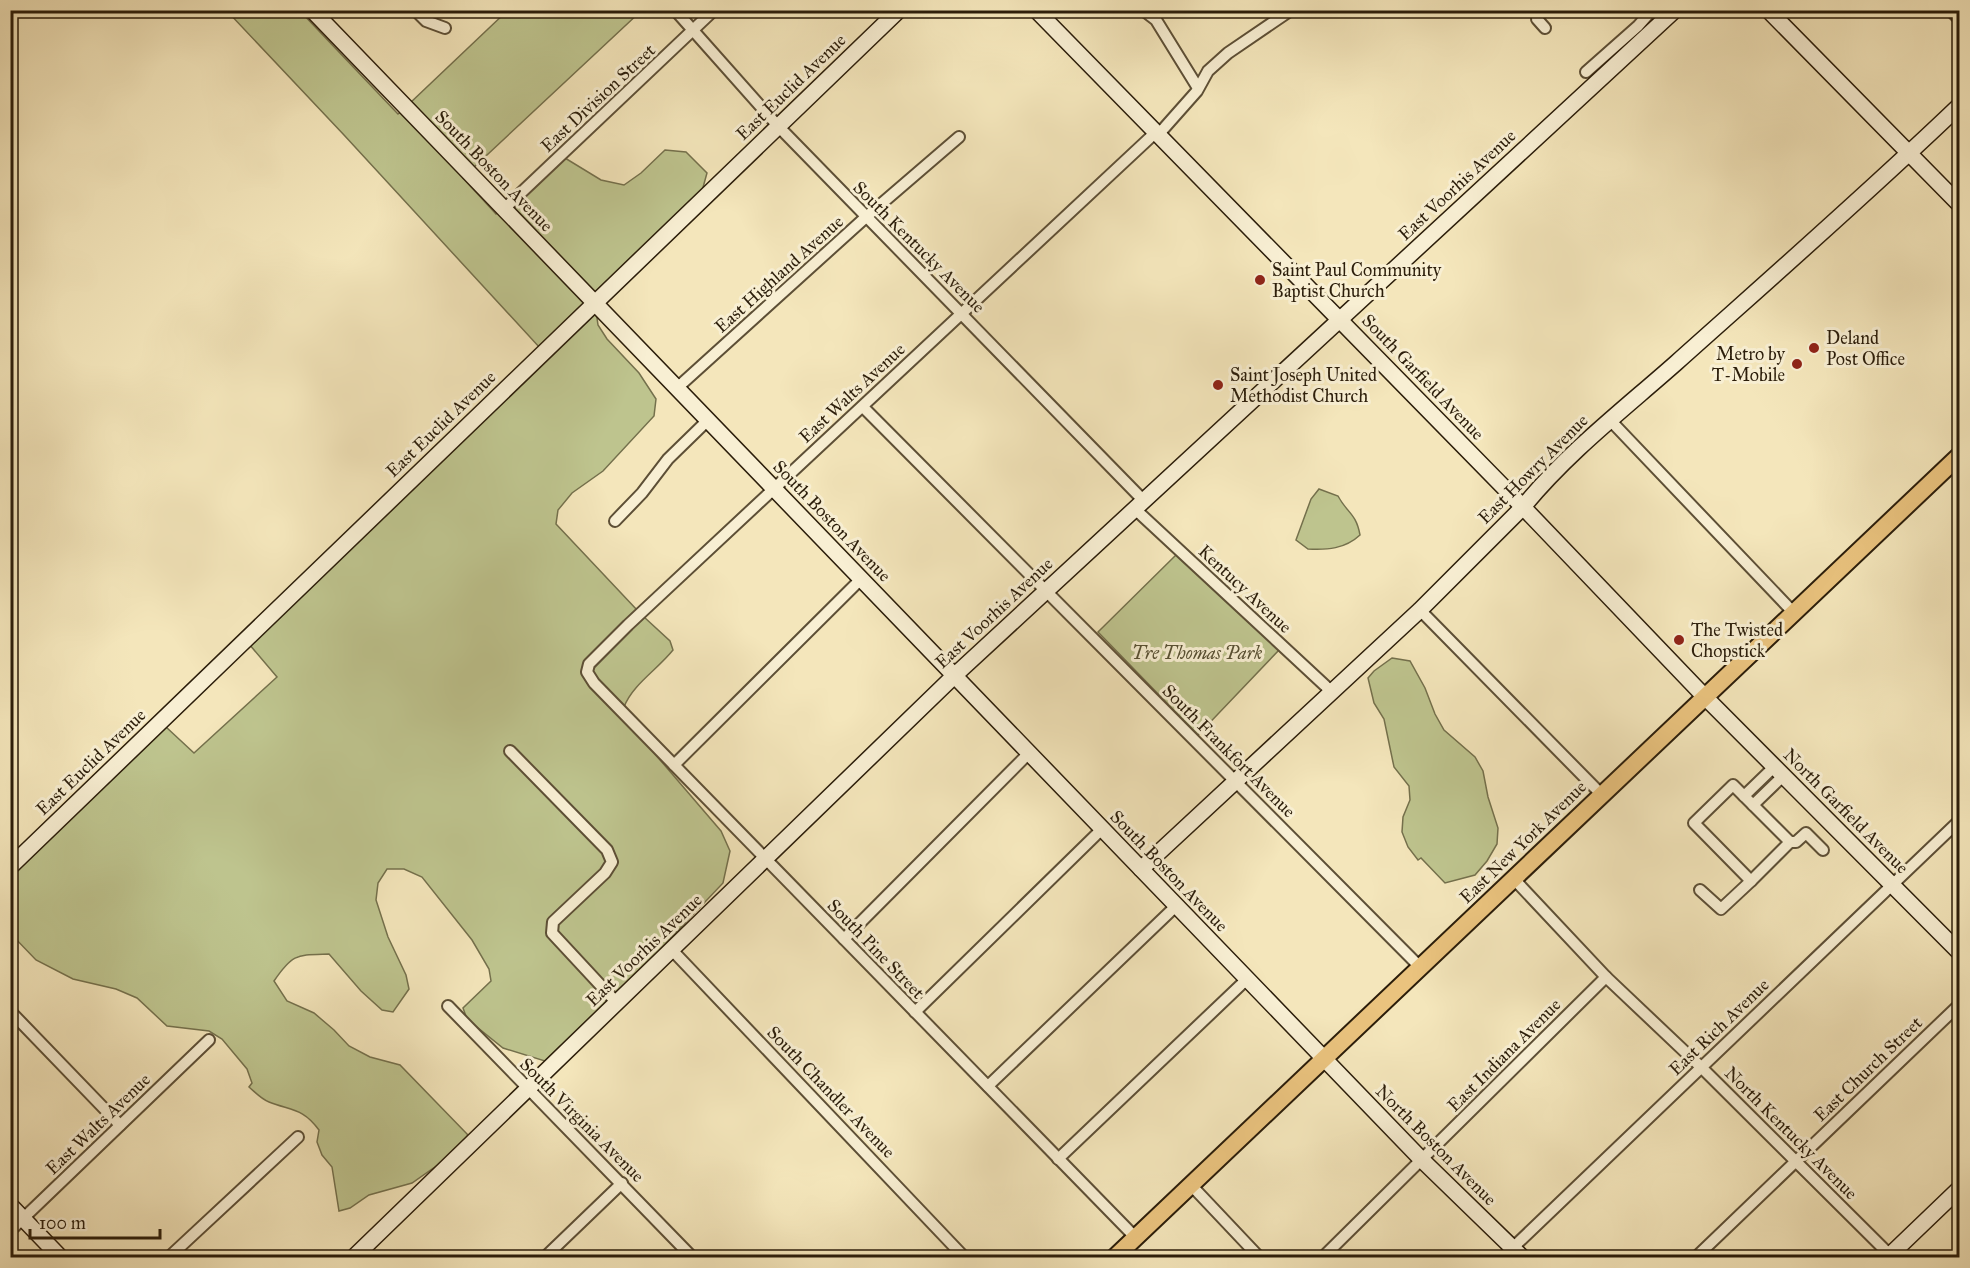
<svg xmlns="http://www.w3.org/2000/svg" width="1970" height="1268" font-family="'IM FELL Great Primer',serif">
<rect width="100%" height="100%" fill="#f4e6bb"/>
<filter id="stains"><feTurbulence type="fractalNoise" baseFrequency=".00333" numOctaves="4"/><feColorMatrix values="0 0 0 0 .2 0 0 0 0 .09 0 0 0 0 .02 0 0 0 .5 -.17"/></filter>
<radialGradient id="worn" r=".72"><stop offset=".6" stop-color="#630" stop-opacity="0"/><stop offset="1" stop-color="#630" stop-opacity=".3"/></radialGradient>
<g fill="#bec48e" stroke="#74704c" stroke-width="1.5">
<polygon points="227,11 300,11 398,114 402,111 465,176 463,178 496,214 500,211 587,302 540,348 344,135"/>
<polygon points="507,11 641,11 472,169 409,104"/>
<polygon points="665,150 686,152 707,173 702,191 594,296 511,210 565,158 601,180 624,185 641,173"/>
<path d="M596,311L598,325L607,339L639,373L656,399L654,416L603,471L572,493L558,510L556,524L637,610L586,660C581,669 583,674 587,683L643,740L721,831L730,851L723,883L599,1014L548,1062L503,1048L467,1019L463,1008L491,981L489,969L472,940L422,877L404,869H387L378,883L376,900L388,937L406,975L409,989L393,1012L382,1010L361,991L329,954C297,955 293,953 274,981L287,1001L314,1013L334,1030L349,1046L370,1057L400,1065L468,1135L452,1155L412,1183L369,1195L350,1208L339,1211L332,1167L322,1155L317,1142L319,1130C303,1108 292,1111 269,1102C261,1099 255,1092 249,1087L252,1083L247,1069L222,1039L209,1031L167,1026L137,998L116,989L73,979L36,960L11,934V874L166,727L194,753L277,677L249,644Z"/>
<path d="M1319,489L1338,496C1347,513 1356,513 1360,535C1345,549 1327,550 1308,549L1296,540L1311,499Z"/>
<polygon points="1177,554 1279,650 1198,735 1098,632"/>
<path d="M644,617L670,641L673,650C658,669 632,685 624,707L594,677L592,670Z"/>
<polygon points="1392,658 1410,661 1425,688 1435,714 1444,730 1475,757 1483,771 1488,797 1498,828 1497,844 1487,861 1475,875 1445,883 1421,858 1418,860 1408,847 1402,832 1403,817 1410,800 1409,786 1394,767 1384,719 1374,703 1368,678 1374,671"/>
</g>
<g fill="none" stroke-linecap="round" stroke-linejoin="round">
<defs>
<g id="street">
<polyline points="415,10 426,21 445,28"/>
<polyline points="675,10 778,126 1144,501"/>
<polyline points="1143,10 1156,20 1198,88"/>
<polyline points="1538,10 1537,19 1545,28"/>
<polyline points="1950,10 1960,20"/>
<polyline points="1586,72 1638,26 1652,10"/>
<polyline points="1158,135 1197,91 1208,71 1228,53 1291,10"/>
<polyline points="504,209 714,10"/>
<polyline points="677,388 866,217 959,137"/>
<polyline points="863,407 1420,967"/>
<polyline points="1610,420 1793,612"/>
<polyline points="1135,509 1332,692"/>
<polyline points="615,521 642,493 668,459 708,420"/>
<polyline points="1420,610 1601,794"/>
<polyline points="510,751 607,850 612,862 605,873 553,922 552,933 617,1003"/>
<polyline points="674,765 861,579"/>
<polygon points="1733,785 1790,842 1751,881 1694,823"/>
<polyline points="1744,796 1774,767"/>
<polyline points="1753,805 1783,776"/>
<polyline points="1790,842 1796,842 1806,833 1823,850"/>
<polyline points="1513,878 1606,977 1701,1067 1893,1258"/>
<polyline points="1700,890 1721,909 1751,881"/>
<polyline points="844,939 1029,753"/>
<polyline points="672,950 965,1258"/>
<polyline points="448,1006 693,1258"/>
<polyline points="10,1011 120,1125"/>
<polyline points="915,1012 1102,829"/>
<polyline points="988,1086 1176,906"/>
<polyline points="1058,1159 1247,979"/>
<polyline points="1191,1185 1260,1258"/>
<polyline points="10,1231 209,1040"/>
<polyline points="1135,1237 594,683 587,672 589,664 628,625 1155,133"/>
<polyline points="168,1258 298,1137"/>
<polyline points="544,1258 622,1183"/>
<polyline points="1322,1258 1606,977"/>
<polyline points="1502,1258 1960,820"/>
<polyline points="1695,1258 1960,1004"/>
</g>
<g id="secondary">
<polyline points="312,10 1421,1159 1523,1258"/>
<polyline points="1036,10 1523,507 1704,696 1960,953"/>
<polyline points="1768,10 1960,205"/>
<polyline points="10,867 899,10"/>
<path d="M1141,869L1420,610L1523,507C1567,453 1624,409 1676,363C1771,278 1867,194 1960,105"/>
<polyline points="10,1205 61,1258"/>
<polyline points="353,1258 954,676 1675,10"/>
<polyline points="1887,1258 1960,1188"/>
</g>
<polyline id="primary" points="1114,1258 1960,455"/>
</defs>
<use href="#street" stroke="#5d4f36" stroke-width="14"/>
<use href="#secondary" stroke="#2b1d0a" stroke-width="18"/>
<use href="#primary" stroke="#2b1d0a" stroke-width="20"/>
<use href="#street" stroke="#f8efd3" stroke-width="10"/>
<use href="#secondary" stroke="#f8efd3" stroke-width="15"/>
<use href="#primary" stroke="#eac37e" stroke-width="16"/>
</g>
<g fill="#8f2418" stroke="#f8efd3" stroke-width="2">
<circle cx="1260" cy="280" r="6"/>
<circle cx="1814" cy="348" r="6"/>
<circle cx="1797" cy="364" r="6"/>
<circle cx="1218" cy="385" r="6"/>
<circle cx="1679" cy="640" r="6"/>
</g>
<g text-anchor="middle" stroke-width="6" stroke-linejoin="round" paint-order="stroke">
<g font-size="18" fill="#2b1d0a" stroke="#f8efd3">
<text transform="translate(791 87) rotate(-44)" y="6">East Euclid Avenue</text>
<text transform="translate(598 98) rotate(-43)" y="6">East Division Street</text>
<text transform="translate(494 171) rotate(46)" y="6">South Boston Avenue</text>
<text transform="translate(1457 185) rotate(-43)" y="6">East Voorhis Avenue</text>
<text transform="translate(919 247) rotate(45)" y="6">South Kentucky Avenue</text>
<text transform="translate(779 274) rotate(-42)" y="6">East Highland Avenue</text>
<text transform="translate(1423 377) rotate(46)" y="6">South Garfield Avenue</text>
<text transform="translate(852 393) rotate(-43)" y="6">East Walts Avenue</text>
<text transform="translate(441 424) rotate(-44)" y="6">East Euclid Avenue</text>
<text transform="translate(1533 469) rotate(-45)" y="6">East Howry Avenue</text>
<text transform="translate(832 521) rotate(46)" y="6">South Boston Avenue</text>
<text transform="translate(1245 589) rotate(43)" y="6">Kentucy Avenue</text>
<text transform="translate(994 613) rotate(-43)" y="6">East Voorhis Avenue</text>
<text transform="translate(1229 751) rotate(45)" y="6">South Frankfort Avenue</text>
<text transform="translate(91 762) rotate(-44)" y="6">East Euclid Avenue</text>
<text transform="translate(1846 811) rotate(45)" y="6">North Garfield Avenue</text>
<text transform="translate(1523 842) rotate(-44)" y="6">East New York Avenue</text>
<text transform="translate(1169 871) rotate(46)" y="6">South Boston Avenue</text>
<text transform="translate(876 949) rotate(46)" y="6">South Pine Street</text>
<text transform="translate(644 950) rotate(-44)" y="6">East Voorhis Avenue</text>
<text transform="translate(1719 1027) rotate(-44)" y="6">East Rich Avenue</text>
<text transform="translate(1504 1055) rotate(-45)" y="6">East Indiana Avenue</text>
<text transform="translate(1868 1069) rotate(-44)" y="6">East Church Street</text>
<text transform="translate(831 1092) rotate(46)" y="6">South Chandler Avenue</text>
<text transform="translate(582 1120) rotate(45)" y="6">South Virginia Avenue</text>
<text transform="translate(98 1124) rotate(-44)" y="6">East Walts Avenue</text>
<text transform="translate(1791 1133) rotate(45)" y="6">North Kentucky Avenue</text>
<text transform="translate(1436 1145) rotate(45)" y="6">North Boston Avenue</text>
</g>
<g font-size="18" fill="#2b1d0a" stroke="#f8efd3" text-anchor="start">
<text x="1272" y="276">Saint Paul Community<tspan x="1272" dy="21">Baptist Church</tspan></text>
<text x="1826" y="344">Deland<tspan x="1826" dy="21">Post Office</tspan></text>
<text x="1785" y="360" text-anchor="end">Metro by<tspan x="1785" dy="21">T-Mobile</tspan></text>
<text x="1230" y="381">Saint Joseph United<tspan x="1230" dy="21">Methodist Church</tspan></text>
<text x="1691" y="636">The Twisted<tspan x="1691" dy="21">Chopstick</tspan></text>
</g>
<g font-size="18" font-style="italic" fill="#574f32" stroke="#f8efd3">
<text x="1197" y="659">Tre Thomas Park</text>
</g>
</g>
<rect width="1970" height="1268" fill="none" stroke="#f4e6bb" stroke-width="36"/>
<rect x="12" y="12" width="1946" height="1244" fill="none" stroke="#2b1d0a" stroke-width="3"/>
<rect x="18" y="18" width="1934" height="1232" fill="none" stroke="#2b1d0a" stroke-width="1.5"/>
<path d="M30 1229v9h130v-9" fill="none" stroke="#2b1d0a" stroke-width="3"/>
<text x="39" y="1229" font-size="18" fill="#2b1d0a" stroke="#f8efd3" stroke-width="4.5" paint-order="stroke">100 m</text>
<rect width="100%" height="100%" filter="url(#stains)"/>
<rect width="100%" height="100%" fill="url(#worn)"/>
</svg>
